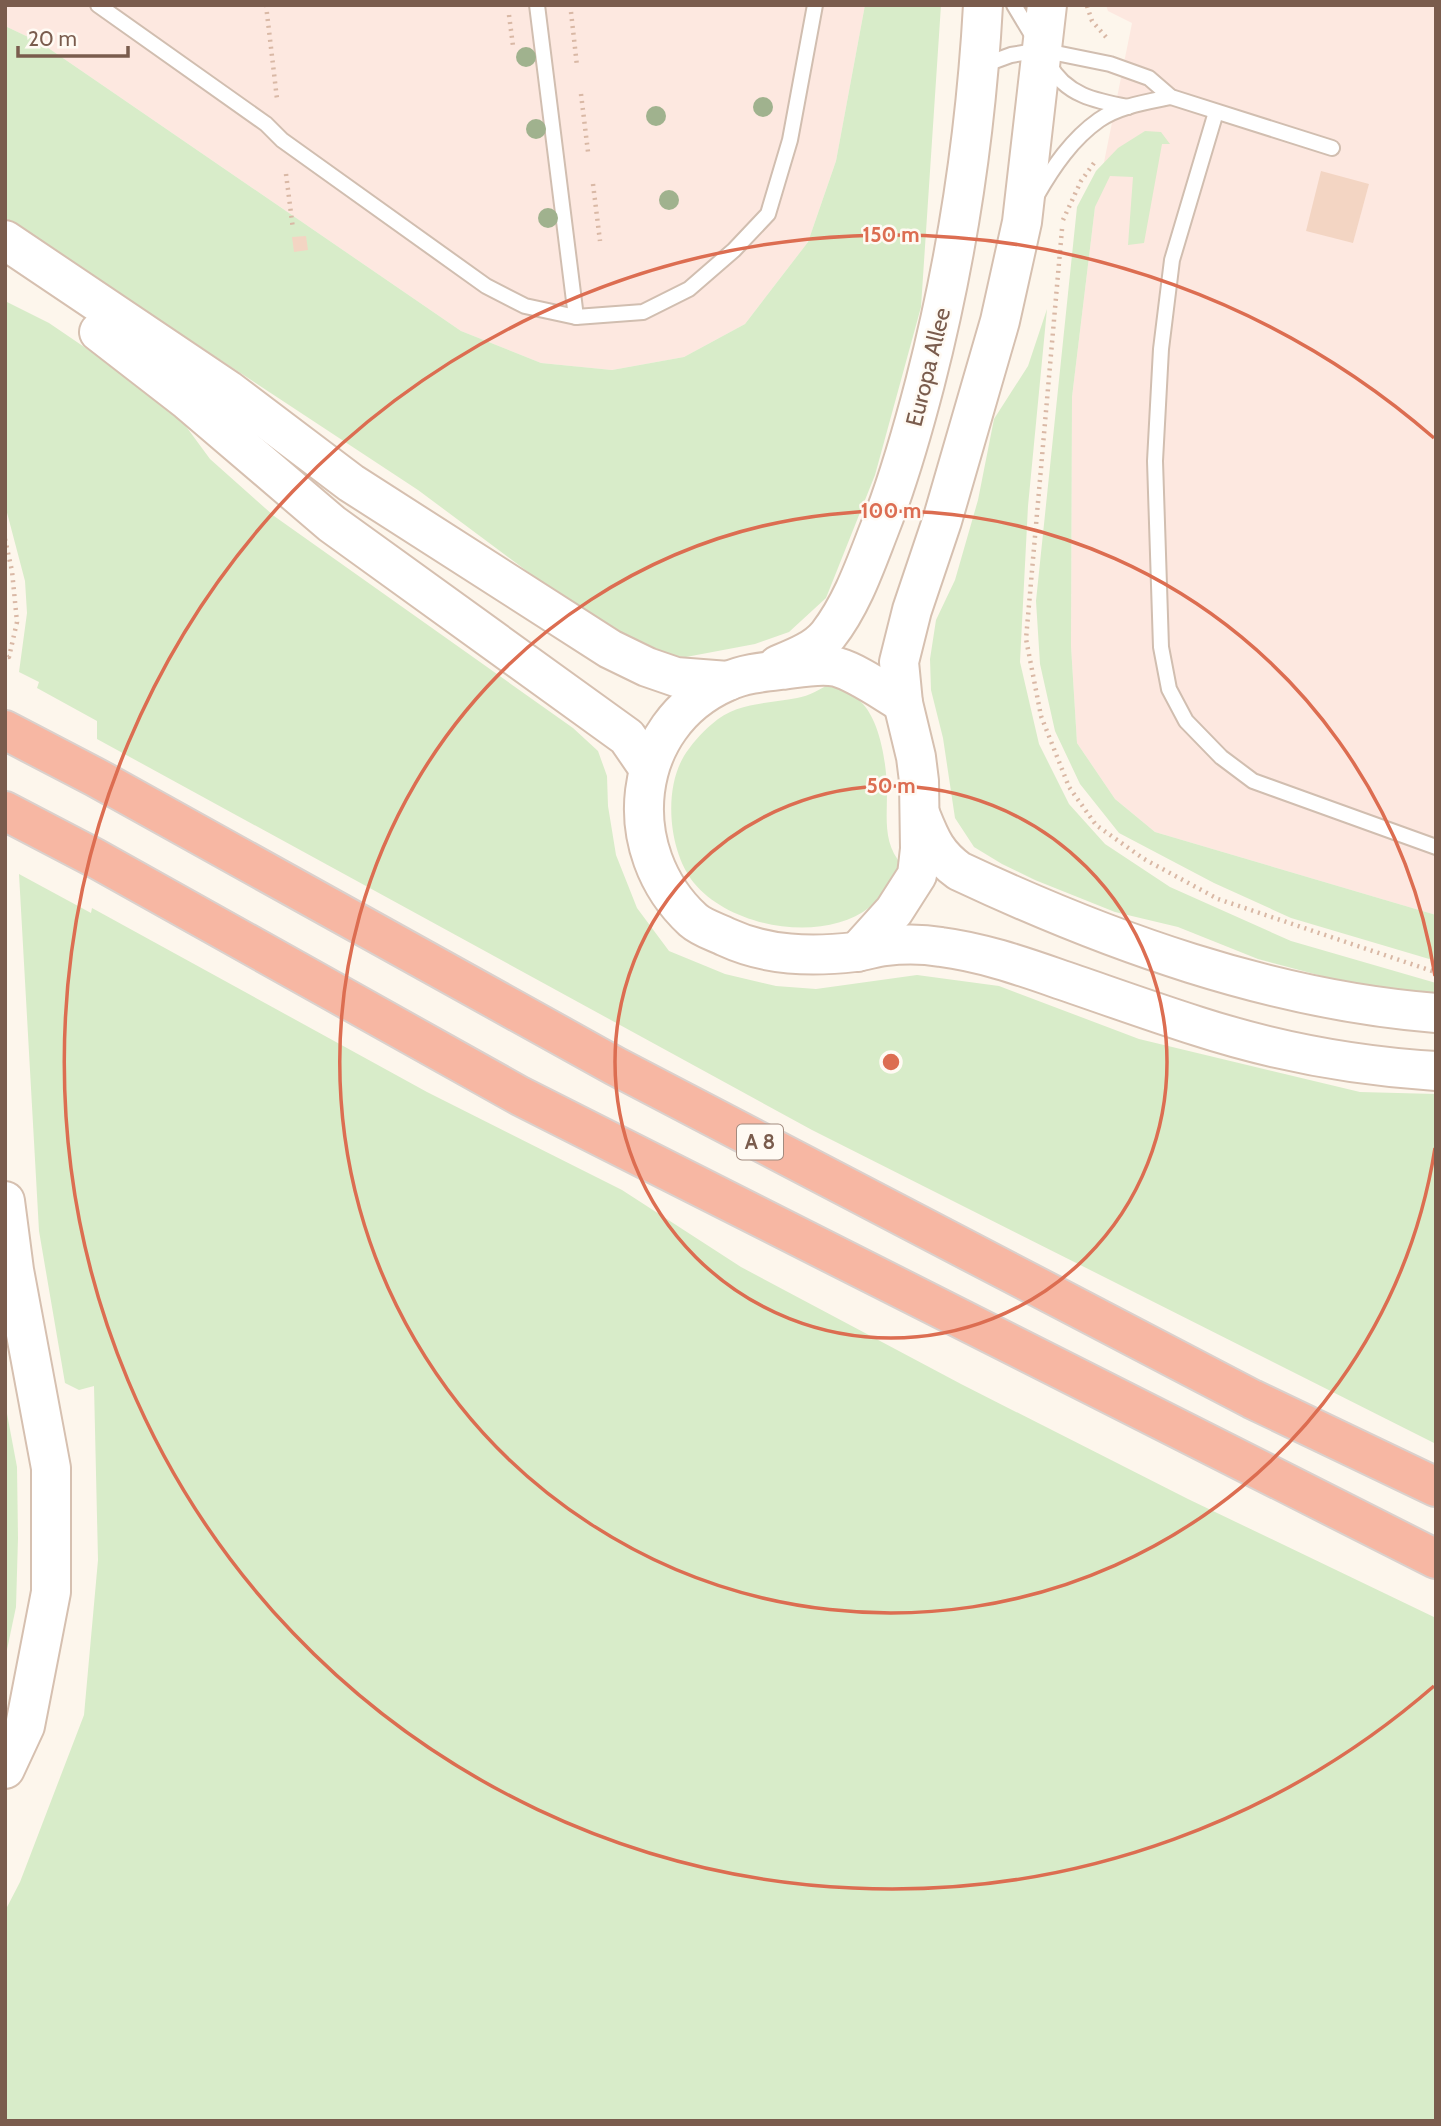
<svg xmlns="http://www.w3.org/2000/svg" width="1441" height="2126" font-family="Cabin,sans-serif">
<rect width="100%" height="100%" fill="#fdf6ec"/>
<g fill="#fde8e0">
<polygon points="5,5 865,5 836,161 808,242 745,324 684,357 612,370 541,363 461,331 41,43 5,26"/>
<polygon points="1106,5 1436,5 1436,915 1155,832 1115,799 1077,743 1071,646 1072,397 1095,207 1132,23 1108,11"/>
</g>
<g fill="#d8ecc9">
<polygon points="865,5 941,5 921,307 875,475 826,598 789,632 755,644 686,657 654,654 590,618 418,490 5,218 5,26 41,43 461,331 541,363 612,370 684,357 745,324 808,242 836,161"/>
<polygon points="1145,131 1161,132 1170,144 1162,144 1144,243 1128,245 1133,177 1110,176 1095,207 1072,397 1071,646 1077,743 1115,799 1155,832 1436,915 1436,961 1291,918 1214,883 1119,833 1080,784 1055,731 1040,664 1036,601 1077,207 1096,171 1118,148"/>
<polygon points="5,301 49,323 171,406 210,459 274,516 573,728 598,751 607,776 608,806 616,855 637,908 669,951 725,974 776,986 816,989 917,975 999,986 1139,1039 1360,1092 1436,1094 1436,1444 812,1130 97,739 97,721 37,688 39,682 19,672 27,613 25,581 5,505"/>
<polygon points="1047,309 1028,506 1020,662 1039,744 1069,804 1105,844 1170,887 1291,941 1436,983 1436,1000 1371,989 1258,959 1178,927 1115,912 1035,880 1002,864 974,847 955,818 943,738 931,690 930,659 936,620 955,580 978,500 994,419 1028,366"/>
<path d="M831,683C841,688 856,696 863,704C881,724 887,767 887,793C887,819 883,844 902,865C893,880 884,895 870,907C823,944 731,928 694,883C669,852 663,791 684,756C690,746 702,732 712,724C736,702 768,704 797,698C809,696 821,689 831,683Z"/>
<polygon points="19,874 91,913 92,908 427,1092 622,1190 741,1267 961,1384 1188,1499 1436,1618 1436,2121 5,2121 5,1911 20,1882 84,1715 98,1560 94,1386 79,1390 65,1383 39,1231"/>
<polygon points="5,1403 17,1467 18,1538 16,1607 5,1659"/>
</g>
<g fill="#f3d5c3">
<polygon points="1321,171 1369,184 1353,243 1306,231"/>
<polygon points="306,236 308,250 294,252 292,237"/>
</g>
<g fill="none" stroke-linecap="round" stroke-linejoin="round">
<defs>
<g id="lane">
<polyline points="98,5 266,124 282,140 486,286 525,306 576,317 643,312 689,289 734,250 768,214 790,140 815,5"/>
<polyline points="537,5 576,317"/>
<polyline points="1014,5 1035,40"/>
<path d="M1049,64C1065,95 1096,101 1128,107"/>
<polyline points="981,66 1011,55 1041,50 1110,64 1149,78 1171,97 1332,148"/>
<polyline points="1216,112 1172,260 1161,349 1155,461 1161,647 1169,689 1186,721 1221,757 1253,781 1436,847"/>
<path d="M1037,195C1053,167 1072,139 1099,120C1119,106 1147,102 1171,97"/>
</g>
<g id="secondary">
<polyline points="5,240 228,390 351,483 610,649 647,667 676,677 728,681"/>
<polyline points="99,332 188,401 332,524 627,737 649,769"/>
<path d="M778,665C795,658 816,650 828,635C852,604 865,566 879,530C898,482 912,433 925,383C957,259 976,133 983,5"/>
<path d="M903,703C884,692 858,673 837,667C820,663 798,668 781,670C763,672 743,674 726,682C629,725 618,851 693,920C702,928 716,932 726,937C767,956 811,957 855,952C865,951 875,947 885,946C904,944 923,944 941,947C980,952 1019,965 1056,978C1103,994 1150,1011 1197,1026C1274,1051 1355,1066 1436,1071"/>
<path d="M921,816C931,841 937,855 959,871C1108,941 1271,1000 1436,1013"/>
<polyline points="857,952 894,911 917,875 920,849 919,781 916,757 903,703 899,662 912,610 942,521 1000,321 1022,222 1047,5"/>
<polyline points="5,1201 14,1270 51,1468 51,1592 25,1726 5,1769"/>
</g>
<g id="highway">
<polyline points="5,730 95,777 615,1066 1252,1399 1436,1487"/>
<polyline points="5,811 93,857 520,1096 1436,1559"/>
</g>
</defs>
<use href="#lane" stroke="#d1beb0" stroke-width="18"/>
<use href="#secondary" stroke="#d6c0b0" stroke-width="42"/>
<use href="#highway" stroke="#dad1cd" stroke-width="42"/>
<g stroke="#d9b8a5" stroke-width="4.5" stroke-dasharray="2 5" stroke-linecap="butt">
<polyline points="266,5 277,99"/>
<polyline points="1087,6 1092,21 1106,37"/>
<polyline points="571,12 577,66"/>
<polyline points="509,15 513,46"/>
<polyline points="581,94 588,152"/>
<polyline points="286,174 293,229"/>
<polyline points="593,184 600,241"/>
<polyline points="1063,220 1081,181 1094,163"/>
<polyline points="1062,229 1026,639 1041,716 1069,787 1096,825 1144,859 1218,899 1435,972"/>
<polyline points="5,539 12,571 17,622 9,657 5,657"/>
</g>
<use href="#lane" stroke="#fff" stroke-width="14"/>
<use href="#secondary" stroke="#fff" stroke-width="38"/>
<use href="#highway" stroke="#f7b7a3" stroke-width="38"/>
</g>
<g fill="#a0b28e">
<circle cx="526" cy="57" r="10"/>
<circle cx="763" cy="107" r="10"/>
<circle cx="656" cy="116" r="10"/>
<circle cx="536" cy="129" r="10"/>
<circle cx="669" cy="200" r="10"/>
<circle cx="548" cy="218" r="10"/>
</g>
<g fill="none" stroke="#dc6d51" stroke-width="3.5">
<circle cx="891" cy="1062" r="276"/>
<path d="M1435 1148A551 551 0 1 1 1435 976"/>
<path d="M1434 1686A827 827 0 1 1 1434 438"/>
</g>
<g text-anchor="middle" stroke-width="5" stroke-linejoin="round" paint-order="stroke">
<rect fill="#fffaf3" stroke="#a28b7f" stroke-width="2" x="737" y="1124.5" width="46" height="35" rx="5"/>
<g font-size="21" font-weight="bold" fill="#7a5c4d">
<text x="760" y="1149">A 8</text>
</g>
<g font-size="23" fill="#7a5c4d" stroke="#fffaf3">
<text transform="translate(928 367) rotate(-76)" y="8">Europa Allee</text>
</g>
</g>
<circle cx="891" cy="1062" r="10" fill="#dc6d51" stroke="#fffaf3" stroke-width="3.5"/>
<g font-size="21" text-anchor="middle" font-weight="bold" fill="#dc6d51" stroke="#fffaf3" stroke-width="5" stroke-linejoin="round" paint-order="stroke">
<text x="891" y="242">150 m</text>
<text x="891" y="518">100 m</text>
<text x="891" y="793">50 m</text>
</g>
<rect width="1441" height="2126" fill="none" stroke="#7a5c4d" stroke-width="14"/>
<path d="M18 46v10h110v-10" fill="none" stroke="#7a5c4d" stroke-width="3.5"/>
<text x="28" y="46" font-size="21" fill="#7a5c4d" stroke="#fffaf3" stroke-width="5" paint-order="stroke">20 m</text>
</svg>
